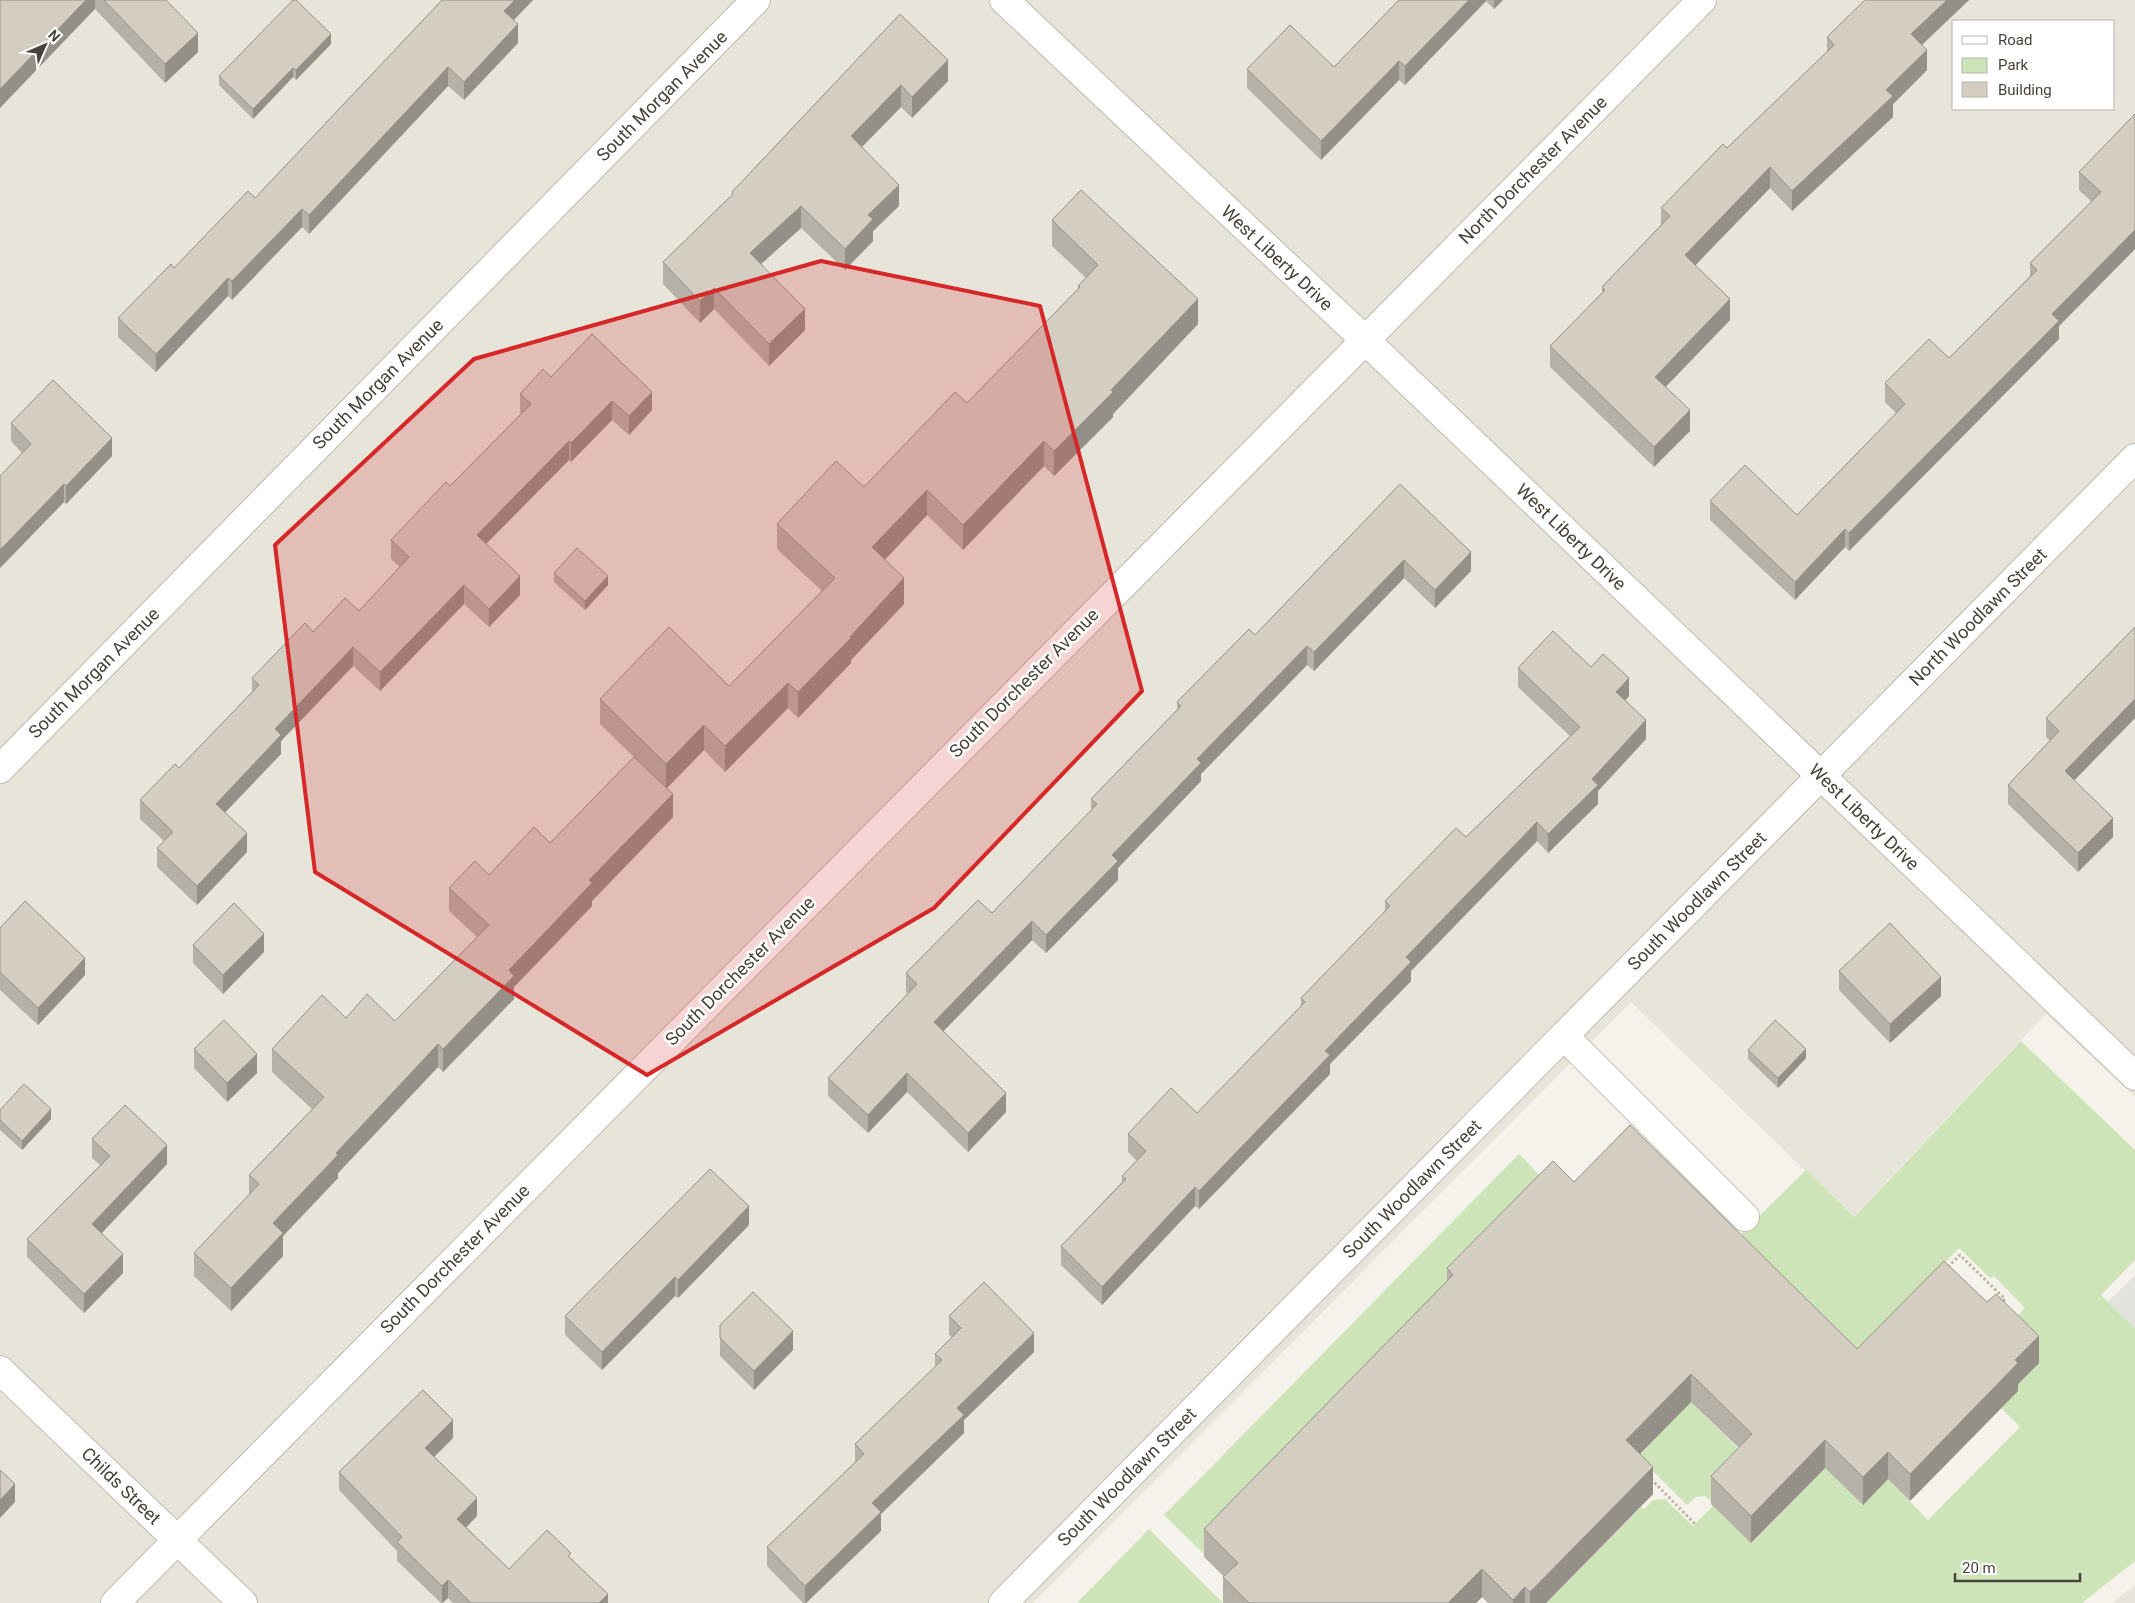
<svg xmlns="http://www.w3.org/2000/svg" width="2135" height="1603" font-family="Roboto,sans-serif">
<rect width="100%" height="100%" fill="#f4f2eb"/>
<g fill="#e7e4da" fill-rule="evenodd">
<path d="M0,0H2135V1097L2046,1014L1853,1217L1631,1002L1033,1603H0ZM1954,21H2114V109H1954Z"/>
<polygon points="2135,1585 2135,1603 2112,1603"/>
</g>
<g fill="#cde4b9">
<polygon points="2021,1041 2135,1150 2135,1260 2101,1295 2135,1328 2135,1561 2082,1603 1546,1603 1641,1507 1644,1509 1653,1500 1665,1499 1693,1526 1713,1506 1752,1543 1825,1468 1863,1505 1888,1479 1928,1520 2020,1427 2001,1408 2004,1330 2025,1308 1994,1276 1991,1279 1959,1248 1855,1354 1737,1238 1806,1170 1854,1217"/>
<polygon points="1519,1154 1553,1189 1205,1555 1164,1515"/>
<polygon points="1659,1370 1752,1462 1712,1502 1705,1496 1696,1497 1687,1505 1638,1456 1669,1424"/>
<polygon points="1149,1529 1223,1603 1077,1603"/>
</g>
<polygon fill="#e3e2df" points="2135,1275 2135,1328 2108,1302"/>
<g fill="none" stroke-linecap="round" stroke-linejoin="round">
<defs>
<g id="minor">
<polyline points="1004,0 1364,339 2135,1076"/>
<polyline points="0,769 756,0"/>
<polyline points="1564,1036 1745,1217"/>
<polyline points="0,1370 243,1603"/>
<polyline points="115,1603 1702,0"/>
<polyline points="1003,1603 2135,458"/>
</g>
</defs>
<use href="#minor" stroke="#bfbaaf" stroke-width="30"/>
<g stroke="#bfb6a1" stroke-width="3" stroke-dasharray="2.5 2.5" stroke-linecap="butt">
<polyline points="1948,1267 1960,1255 2005,1299 2001,1304"/>
<polyline points="1651,1479 1695,1524"/>
</g>
<use href="#minor" stroke="#fff" stroke-width="28"/>
</g>
<g fill="#b6b1a7">
<polygon points="0,0 166,0 198,52 165,83 95,9"/>
<polygon points="442,0 533,0 514,20 518,43 464,100 448,86 309,234 302,227 232,300 228,296 156,372 118,337 118,318 174,268 255,198"/>
<polygon points="1399,0 1503,0 1494,9 1486,1 1405,85 1399,80 1321,160 1247,88 1247,69 1334,67"/>
<polygon points="1865,0 1969,0 1922,45 1927,70 1893,104 1893,117 1792,211 1770,188 1695,265 1730,320 1665,387 1690,431 1654,467 1550,367 1550,346 1602,294 1602,287 1661,225 1661,208 1727,148 1827,52 1827,37"/>
<polygon points="900,14 948,81 912,118 901,107 862,147 899,206 873,231 873,241 845,270 801,228 761,264 805,330 769,366 714,309 700,323 663,284 663,262 732,195 732,192"/>
<polygon points="331,44 296,80 293,77 253,119 219,85 219,76"/>
<polygon points="2135,114 2135,249 2059,326 2059,339 1849,551 1845,547 1795,600 1710,520 1710,501 1797,515 1896,413 1885,402 1885,383 1949,358 2030,276 2030,263 2092,202 2079,190 2079,172"/>
<polygon points="1052,220 1198,324 1113,414 1113,417 1054,476 1044,466 963,550 927,515 885,560 904,604 851,660 851,663 798,718 788,708 725,772 704,750 667,788 673,817 592,901 592,906 514,987 514,999 443,1072 438,1067 338,1173 338,1178 283,1236 283,1256 231,1311 194,1276 194,1253 249,1195 249,1175 312,1109 272,1072 272,1049 346,1018 395,1021 477,937 449,911 449,888 489,875 550,843 634,757 600,724 600,699 729,686 822,591 777,549 777,524 864,487 967,403 1078,289 1078,286 1086,278 1052,246"/>
<polygon points="551,377 652,410 629,435 612,420 571,462 569,460 486,544 520,595 489,627 464,604 380,691 353,666 281,741 281,754 225,812 247,852 197,905 157,867 157,848 164,841 140,819 140,800 179,768 252,692 252,678 313,632 359,611 400,567 391,559 391,540 450,486 521,414 520,412 520,394"/>
<polygon points="11,423 112,456 66,504 64,502 0,568 0,476 22,453 11,441"/>
<polygon points="1400,484 1471,571 1435,608 1404,578 1314,671 1307,665 1201,774 1201,781 1118,868 1118,880 1046,953 1032,940 943,1031 1006,1112 968,1152 907,1092 868,1133 828,1096 828,1078 908,993 906,992 906,973 992,913 1091,811 1091,799 1177,710 1177,702 1255,635"/>
<polygon points="554,573 608,585 585,610 554,582"/>
<polygon points="2135,627 2135,718 2074,780 2113,837 2078,872 2008,804 2008,785 2050,741 2046,737 2046,718"/>
<polygon points="1591,667 1629,696 1625,701 1646,739 1598,791 1598,804 1548,853 1537,841 1411,971 1411,981 1330,1064 1330,1074 1199,1209 1195,1206 1102,1305 1061,1265 1061,1246 1122,1182 1122,1176 1137,1161 1128,1152 1128,1134 1197,1113 1301,1006 1301,998 1385,912 1385,901 1466,837 1570,736 1518,687 1518,668"/>
<polygon points="0,928 85,975 38,1025 0,990"/>
<polygon points="193,945 264,952 223,994 193,963"/>
<polygon points="1839,971 1941,996 1890,1043 1839,990"/>
<polygon points="194,1049 257,1073 227,1102 194,1068"/>
<polygon points="1748,1050 1806,1058 1778,1088 1748,1059"/>
<polygon points="0,1110 51,1119 22,1150 0,1130"/>
<polygon points="92,1139 167,1164 102,1233 123,1273 84,1313 27,1257 27,1239 100,1165 92,1158"/>
<polygon points="1574,1182 1857,1349 2039,1363 2018,1384 2018,1391 1910,1501 1888,1479 1863,1505 1825,1468 1751,1543 1711,1504 1711,1476 1739,1448 1691,1402 1640,1454 1653,1494 1546,1603 1488,1603 1482,1597 1476,1603 1223,1603 1223,1577 1224,1577 1204,1557 1204,1529 1447,1281 1447,1268"/>
<polygon points="749,1225 678,1298 675,1296 602,1370 565,1335 565,1316"/>
<polygon points="949,1316 1034,1352 964,1420 964,1433 881,1514 881,1531 806,1603 803,1603 767,1566 767,1547 855,1462 855,1444 935,1367 935,1354 952,1337 949,1335"/>
<polygon points="720,1325 793,1350 754,1390 720,1356"/>
<polygon points="453,1438 434,1457 477,1516 466,1527 509,1569 571,1558 608,1603 453,1603 448,1598 443,1603 441,1603 397,1561 397,1551 339,1490 339,1472"/>
</g>
<g fill="#949088">
<polygon points="86,0 95,0 95,9 0,108 0,89"/>
<polygon points="515,0 533,0 504,30 504,11"/>
<polygon points="1469,0 1486,0 1486,1 1405,85 1405,66"/>
<polygon points="1494,0 1503,0 1494,9"/>
<polygon points="1947,0 1969,0 1911,55 1911,34"/>
<polygon points="518,24 518,43 464,100 464,82"/>
<polygon points="198,33 198,52 165,83 165,64"/>
<polygon points="331,34 331,44 296,80 296,70"/>
<polygon points="1927,50 1927,70 1893,104 1893,117 1792,211 1792,191 1886,90"/>
<polygon points="948,60 948,81 912,118 912,97"/>
<polygon points="1399,61 1399,80 1321,160 1321,141"/>
<polygon points="448,67 448,86 309,234 309,215"/>
<polygon points="293,68 293,77 253,119 253,109"/>
<polygon points="901,85 901,107 851,158 851,136"/>
<polygon points="1770,167 1770,188 1685,276 1685,255"/>
<polygon points="899,185 899,206 873,231 873,241 845,270 845,249 868,215"/>
<polygon points="801,206 801,228 750,274 750,253"/>
<polygon points="302,209 302,227 232,300 232,281"/>
<polygon points="2135,230 2135,249 2059,326 2059,339 1849,551 1849,533 2052,314"/>
<polygon points="228,278 228,296 156,372 156,354"/>
<polygon points="714,288 714,309 700,323 700,301"/>
<polygon points="1198,299 1198,324 1113,414 1113,417 1054,476 1054,451 1111,390"/>
<polygon points="1730,299 1730,320 1655,398 1655,377"/>
<polygon points="805,309 805,330 769,366 769,344"/>
<polygon points="652,392 652,410 629,435 629,416"/>
<polygon points="612,401 612,420 571,462 571,443"/>
<polygon points="1690,410 1690,431 1654,467 1654,447"/>
<polygon points="112,438 112,456 66,504 66,486"/>
<polygon points="569,441 569,460 477,553 477,535"/>
<polygon points="1044,441 1044,466 963,550 963,525"/>
<polygon points="64,484 64,502 0,568 0,550"/>
<polygon points="927,490 927,515 872,573 872,547"/>
<polygon points="1845,529 1845,547 1795,600 1795,582"/>
<polygon points="1471,552 1471,571 1435,608 1435,590"/>
<polygon points="1404,560 1404,578 1314,671 1314,652"/>
<polygon points="520,576 520,595 489,627 489,609"/>
<polygon points="608,576 608,585 585,610 585,601"/>
<polygon points="904,578 904,604 851,660 851,663 798,718 798,692"/>
<polygon points="464,585 464,604 380,691 380,672"/>
<polygon points="1307,646 1307,665 1201,774 1201,781 1118,868 1118,880 1046,953 1046,935 1112,855 1197,759"/>
<polygon points="353,647 353,666 281,741 281,754 216,822 216,804 275,729"/>
<polygon points="1629,678 1629,696 1616,711 1616,692"/>
<polygon points="788,683 788,708 725,772 725,746"/>
<polygon points="2135,699 2135,718 2065,790 2065,771"/>
<polygon points="1646,720 1646,739 1598,791 1598,804 1548,853 1548,834 1592,779"/>
<polygon points="704,725 704,750 666,789 666,764"/>
<polygon points="673,794 673,817 592,901 592,906 514,987 514,999 443,1072 443,1049 509,970 589,880"/>
<polygon points="2113,818 2113,837 2078,872 2078,853"/>
<polygon points="1537,822 1537,841 1411,971 1411,981 1330,1064 1330,1074 1199,1209 1199,1191 1325,1051 1406,957"/>
<polygon points="247,833 247,852 197,905 197,886"/>
<polygon points="1032,921 1032,940 934,1041 934,1022"/>
<polygon points="264,934 264,952 223,994 223,975"/>
<polygon points="85,958 85,975 38,1025 38,1008"/>
<polygon points="1941,977 1941,996 1890,1043 1890,1024"/>
<polygon points="438,1044 438,1067 338,1173 338,1178 283,1236 283,1256 231,1311 231,1288 273,1223 336,1153"/>
<polygon points="1806,1049 1806,1058 1778,1088 1778,1078"/>
<polygon points="257,1054 257,1073 227,1102 227,1083"/>
<polygon points="907,1073 907,1092 868,1133 868,1115"/>
<polygon points="1006,1093 1006,1112 968,1152 968,1133"/>
<polygon points="51,1109 51,1119 22,1150 22,1141"/>
<polygon points="167,1145 167,1164 92,1243 92,1224"/>
<polygon points="1195,1187 1195,1206 1102,1305 1102,1287"/>
<polygon points="749,1206 749,1225 678,1298 678,1280"/>
<polygon points="123,1254 123,1273 84,1313 84,1294"/>
<polygon points="675,1277 675,1296 602,1370 602,1352"/>
<polygon points="793,1331 793,1350 754,1390 754,1371"/>
<polygon points="1034,1333 1034,1352 964,1420 964,1433 881,1514 881,1531 806,1603 805,1603 805,1586 872,1503 957,1408"/>
<polygon points="2039,1336 2039,1363 2018,1384 2018,1391 1910,1501 1910,1474 2015,1360"/>
<polygon points="1691,1374 1691,1402 1626,1468 1626,1440"/>
<polygon points="453,1420 453,1438 425,1466 425,1448"/>
<polygon points="1825,1440 1825,1468 1751,1543 1751,1516"/>
<polygon points="1888,1452 1888,1479 1863,1505 1863,1477"/>
<polygon points="1653,1467 1653,1494 1546,1603 1530,1603 1530,1592"/>
<polygon points="15,1484 15,1502 0,1518 0,1500"/>
<polygon points="477,1498 477,1516 457,1537 457,1519"/>
<polygon points="1482,1569 1482,1597 1476,1603 1448,1603"/>
<polygon points="448,1580 448,1598 442,1603 442,1586"/>
<polygon points="1525,1587 1525,1603 1513,1603 1513,1600"/>
<polygon points="608,1594 608,1603 599,1603"/>
</g>
<g fill="#d4cec2" stroke="#949088">
<polygon points="0,0 86,0 0,89"/>
<polygon points="104,0 166,0 198,33 165,64"/>
<polygon points="293,0 296,0 331,34 296,70 293,68 253,109 219,76"/>
<polygon points="442,0 515,0 504,11 518,24 464,82 448,67 309,215 302,209 232,281 228,278 156,354 118,318 171,264 174,268 248,191 255,198"/>
<polygon points="1399,0 1469,0 1405,66 1399,61 1321,141 1247,69 1290,25 1334,67"/>
<polygon points="1865,0 1947,0 1911,34 1927,50 1886,90 1893,96 1792,191 1770,167 1685,255 1730,299 1655,377 1690,410 1654,447 1550,346 1605,290 1602,287 1670,216 1661,208 1723,144 1727,148 1834,45 1827,37"/>
<polygon points="900,14 948,60 912,97 901,85 851,136 899,185 868,215 873,219 845,249 801,206 750,253 805,309 769,344 714,288 700,301 663,262 733,194 732,192"/>
<polygon points="2135,114 2135,230 2052,314 2059,321 1849,533 1845,529 1795,582 1710,501 1745,465 1797,515 1905,404 1885,383 1929,339 1949,358 2037,270 2030,263 2101,192 2079,172"/>
<polygon points="1081,190 1198,299 1111,390 1113,392 1054,451 1044,441 963,525 927,490 872,547 904,578 850,637 851,638 798,692 788,683 725,746 704,725 666,764 600,699 669,627 729,686 835,578 777,524 836,461 864,487 955,392 967,403 1080,287 1078,286 1098,265 1052,220"/>
<polygon points="592,334 652,392 629,416 612,401 571,443 569,441 477,535 520,576 489,609 464,585 380,672 353,647 275,729 281,735 216,804 247,833 197,886 157,848 173,832 140,800 175,764 179,768 259,685 252,678 305,623 313,632 345,598 359,611 409,557 391,540 446,482 450,486 531,404 520,394 543,369 551,377"/>
<polygon points="53,380 112,438 66,486 64,484 0,550 0,476 31,444 11,423"/>
<polygon points="1400,484 1471,552 1435,590 1404,560 1314,652 1307,646 1197,759 1201,763 1112,855 1118,861 1046,935 1032,921 934,1022 1006,1093 968,1133 907,1073 868,1115 828,1078 917,984 906,973 978,900 992,913 1097,804 1091,799 1181,706 1177,702 1249,629 1255,635"/>
<polygon points="577,548 608,576 585,601 554,573"/>
<polygon points="2135,627 2135,699 2065,771 2113,818 2078,853 2008,785 2059,731 2046,718"/>
<polygon points="1553,631 1591,667 1603,654 1629,678 1616,692 1646,720 1592,779 1598,785 1548,834 1537,822 1406,957 1411,962 1325,1051 1330,1055 1199,1191 1195,1187 1102,1287 1061,1246 1126,1179 1122,1176 1146,1151 1128,1134 1171,1088 1197,1113 1305,1002 1301,998 1390,906 1385,901 1456,828 1466,837 1580,727 1518,668"/>
<polygon points="634,757 673,794 589,880 592,883 509,970 514,976 443,1049 438,1044 336,1153 338,1155 273,1223 283,1233 231,1288 194,1253 259,1184 249,1175 324,1097 272,1049 322,995 346,1018 367,994 395,1021 489,925 449,888 475,861 489,875 534,827 550,843"/>
<polygon points="25,901 85,958 38,1008 0,972 0,928"/>
<polygon points="234,903 264,934 223,975 193,945"/>
<polygon points="1890,923 1941,977 1890,1024 1839,971"/>
<polygon points="224,1020 257,1054 227,1083 194,1049"/>
<polygon points="1775,1020 1806,1049 1778,1078 1748,1050"/>
<polygon points="24,1084 51,1109 22,1141 0,1120 0,1110"/>
<polygon points="125,1105 167,1145 92,1224 123,1254 84,1294 27,1239 110,1156 92,1139"/>
<polygon points="1630,1125 1857,1349 1944,1261 1987,1302 1996,1294 2039,1336 2015,1360 2018,1363 1910,1474 1888,1452 1863,1477 1825,1440 1751,1516 1711,1476 1752,1434 1691,1374 1626,1440 1653,1467 1530,1592 1525,1587 1513,1600 1482,1569 1448,1603 1249,1603 1223,1577 1238,1563 1204,1529 1453,1275 1447,1268 1553,1161 1574,1182"/>
<polygon points="710,1169 749,1206 678,1280 675,1277 602,1352 565,1316"/>
<polygon points="984,1282 1034,1333 957,1408 964,1415 872,1503 881,1512 805,1586 767,1547 864,1454 855,1444 942,1360 935,1354 961,1328 949,1316"/>
<polygon points="753,1292 793,1331 754,1371 720,1338 720,1325"/>
<polygon points="423,1390 453,1420 425,1448 477,1498 457,1519 509,1569 547,1530 571,1553 568,1556 608,1594 599,1603 471,1603 448,1580 442,1586 397,1542 402,1537 339,1472"/>
<polygon points="0,1470 15,1484 0,1500"/>
</g>
<path fill="#d62828" fill-opacity="0.2" stroke="#d62828" stroke-width="4" stroke-linejoin="round" d="M821,261L1040,306L1142,691L934,908L647,1075L315,872L275,545L474,359Z"/>
<g text-anchor="middle" stroke-width="5" stroke-linejoin="round" paint-order="stroke">
<g font-size="18" fill="#48433a" stroke="#fff">
<text transform="translate(662 96) rotate(-45)" y="6">South Morgan Avenue</text>
<text transform="translate(1533 170) rotate(-45)" y="6">North Dorchester Avenue</text>
<text transform="translate(1277 258) rotate(43)" y="6">West Liberty Drive</text>
<text transform="translate(378 384) rotate(-45)" y="6">South Morgan Avenue</text>
<text transform="translate(1571 537) rotate(44)" y="6">West Liberty Drive</text>
<text transform="translate(1978 617) rotate(-45)" y="6">North Woodlawn Street</text>
<text transform="translate(94 673) rotate(-45)" y="6">South Morgan Avenue</text>
<text transform="translate(1024 683) rotate(-45)" y="6">South Dorchester Avenue</text>
<text transform="translate(1864 817) rotate(44)" y="6">West Liberty Drive</text>
<text transform="translate(1697 901) rotate(-45)" y="6">South Woodlawn Street</text>
<text transform="translate(740 971) rotate(-45)" y="6">South Dorchester Avenue</text>
<text transform="translate(1412 1189) rotate(-45)" y="6">South Woodlawn Street</text>
<text transform="translate(455 1259) rotate(-45)" y="6">South Dorchester Avenue</text>
<text transform="translate(1127 1477) rotate(-45)" y="6">South Woodlawn Street</text>
<text transform="translate(121 1486) rotate(44)" y="6">Childs Street</text>
</g>
</g>
<rect x="1952" y="20" width="162" height="90" fill="#ffffff" stroke="#b6b4b0"/>
<rect x="1962" y="36" width="25" height="8" fill="#ffffff" stroke="#b6b4b0"/>
<text x="1998" y="45" font-size="15" fill="#48433a">Road</text>
<rect x="1962" y="58" width="25" height="15" fill="#cde4b9" stroke="#b6b4b0"/>
<text x="1998" y="70" font-size="15" fill="#48433a">Park</text>
<rect x="1962" y="82" width="25" height="15" fill="#d4cec2" stroke="#b6b4b0"/>
<text x="1998" y="95" font-size="15" fill="#48433a">Building</text>
<g transform="translate(45 45) rotate(45)" stroke="#ffffff" stroke-width="4" paint-order="stroke">
<path d="M0-4L9 19L0 12L-9 19Z" fill="#48433a"/>
<text y="-8" font-size="14" font-weight="bold" text-anchor="middle" fill="#48433a">N</text>
</g>
<path d="M1955 1573v8h125v-8" fill="none" stroke="#48433a" stroke-width="2.5"/>
<text x="1962" y="1573" font-size="15" fill="#48433a" stroke="#ffffff" stroke-width="4" paint-order="stroke">20 m</text>
</svg>
